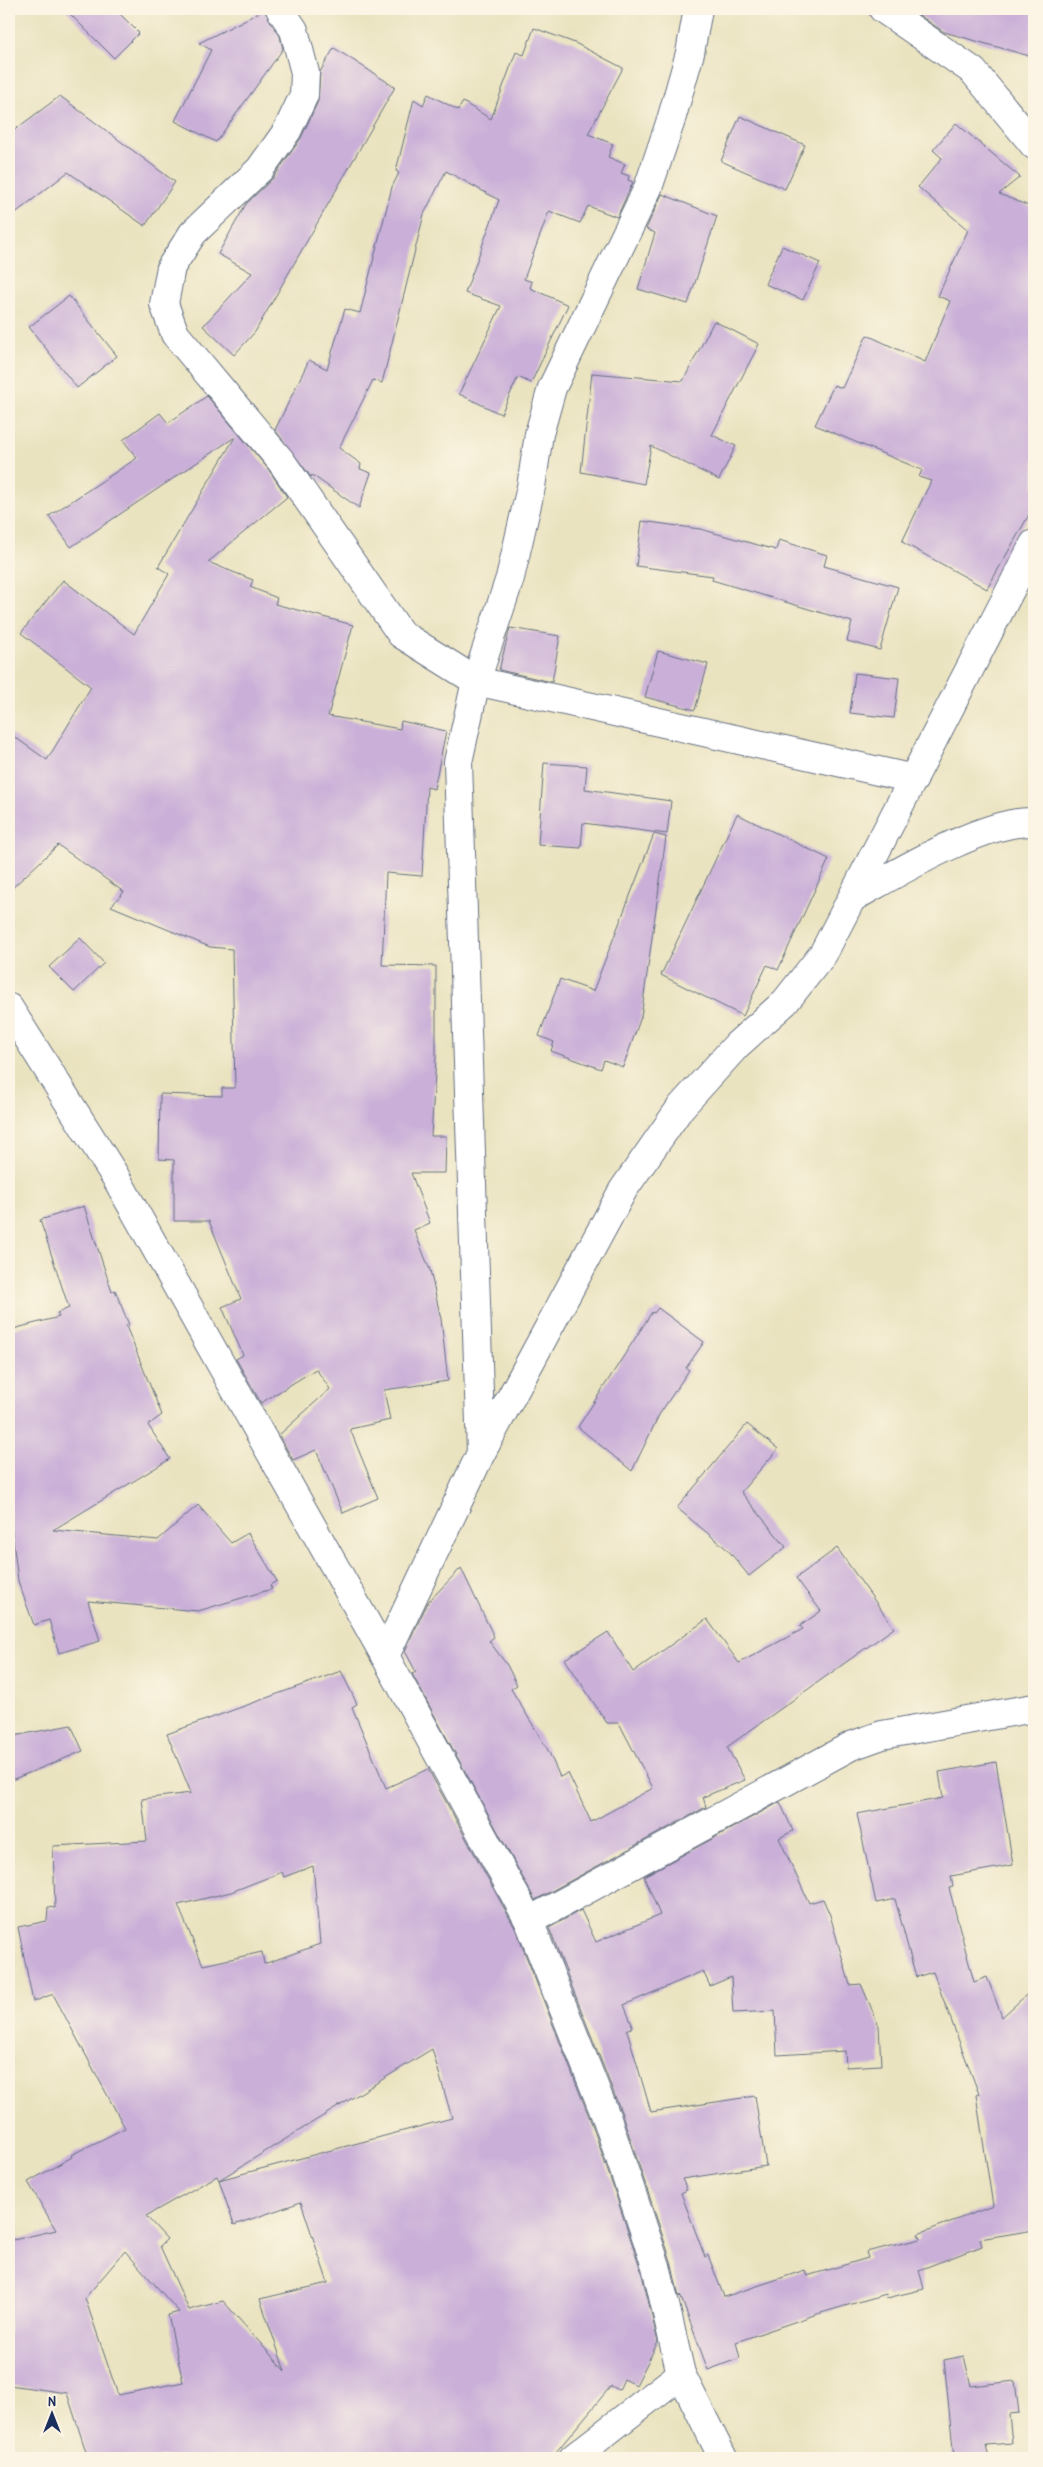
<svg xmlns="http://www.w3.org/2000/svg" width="1043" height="2467" font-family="'Patrick Hand',sans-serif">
<rect width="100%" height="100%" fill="#fcf5e5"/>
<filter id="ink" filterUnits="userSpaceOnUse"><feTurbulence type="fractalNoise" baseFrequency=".02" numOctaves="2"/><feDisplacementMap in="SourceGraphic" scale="10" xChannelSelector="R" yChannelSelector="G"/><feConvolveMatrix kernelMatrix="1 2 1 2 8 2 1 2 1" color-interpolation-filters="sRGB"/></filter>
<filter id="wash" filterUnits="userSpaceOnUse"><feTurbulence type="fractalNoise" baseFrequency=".0096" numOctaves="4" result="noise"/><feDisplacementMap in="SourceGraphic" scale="20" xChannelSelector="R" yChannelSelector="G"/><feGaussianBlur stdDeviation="1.12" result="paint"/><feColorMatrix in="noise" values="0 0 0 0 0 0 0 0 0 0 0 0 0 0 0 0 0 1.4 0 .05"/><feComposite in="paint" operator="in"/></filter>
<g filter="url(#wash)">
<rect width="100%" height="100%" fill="#eae3c0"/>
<g id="blocks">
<g fill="#cab0d8" fill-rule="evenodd">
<polygon points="65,9 115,9 139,33 114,58"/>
<polygon points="910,9 1034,9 1033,57 944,32"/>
<polygon points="264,10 280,36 283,49 216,142 175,121 211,50 199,43"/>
<polygon points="534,28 575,43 623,68 588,134 613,144 608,157 625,164 621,173 629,176 628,180 633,182 617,217 588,206 580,223 549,211 524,279 532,282 530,288 568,305 531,383 518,377 501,414 459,394 501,306 465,293 499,200 446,171 424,214 382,383 373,380 339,448 361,464 360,469 371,473 359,508 312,475 311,477 275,430 309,360 327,369 345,309 360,313 392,187 399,173 396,171 414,99 423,105 428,94 458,110 463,102 491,119 516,52 524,55"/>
<polygon points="334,48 395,87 255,332 234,355 203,326 252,273 218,254 246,204 273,178 301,138 318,101 320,72"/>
<polygon points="60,96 175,182 145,226 68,172 9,218 9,134"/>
<polygon points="740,116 805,145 785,189 721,161"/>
<polygon points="956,123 1020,177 999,194 1034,208 1034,506 987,589 902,542 931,481 919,477 922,470 815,425 834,385 842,388 867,335 925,362 950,301 938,296 968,230 918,187 942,158 933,150"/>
<polygon points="662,194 717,216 688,304 638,289 655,233 646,229"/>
<polygon points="782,246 820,263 803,300 765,284"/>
<polygon points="69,296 117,356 77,388 29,327"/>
<polygon points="714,321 759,344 712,435 736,446 719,480 651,446 644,484 581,472 592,373 683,381"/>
<polygon points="207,396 269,470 287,497 208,562 253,580 250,587 277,598 275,604 353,625 328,716 400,729 401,721 446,731 434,789 427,787 422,876 386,873 382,965 436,966 436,1058 431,1136 446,1136 445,1173 411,1173 430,1223 414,1230 430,1270 441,1319 448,1381 384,1390 390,1420 350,1429 378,1498 343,1513 316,1450 293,1460 279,1435 330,1389 316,1369 261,1403 236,1359 243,1355 222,1307 241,1299 209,1221 174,1221 174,1160 159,1159 160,1094 222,1096 222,1088 235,1088 232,949 210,947 111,906 124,892 58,845 9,891 9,733 47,760 91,687 21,633 63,580 134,634 169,574 158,567 235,437 71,547 49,516 137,458 123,440 160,413 168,423"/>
<polygon points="642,521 700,529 776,550 779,540 827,555 824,566 898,587 880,650 847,641 852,622 712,580 713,576 636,566"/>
<polygon points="510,628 560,636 552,682 499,670"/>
<polygon points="658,651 708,664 695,710 645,697"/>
<polygon points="855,673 899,678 894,718 850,713"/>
<polygon points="544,763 587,766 585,789 671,801 667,834 583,823 581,848 538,845"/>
<polygon points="737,814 829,859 778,970 767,965 743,1016 661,975"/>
<polygon points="654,834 666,837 641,1017 623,1067 604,1060 601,1069 551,1051 554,1042 539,1036 560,979 593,991"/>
<polygon points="80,938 104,963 74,992 49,967"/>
<polygon points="84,1206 112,1292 115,1290 129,1325 126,1326 162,1415 148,1425 170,1459 53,1530 158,1540 198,1505 231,1543 248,1533 277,1581 270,1585 272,1589 198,1611 88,1601 100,1641 59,1653 49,1620 34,1625 18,1581 9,1508 9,1330 59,1317 57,1313 69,1308 40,1220"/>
<polygon points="658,1308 704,1342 686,1368 689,1370 659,1415 632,1471 578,1427 652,1312 654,1313"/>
<polygon points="747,1424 778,1449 741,1492 786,1547 749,1576 728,1550 677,1508"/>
<polygon points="837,1548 894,1628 727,1747 745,1780 703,1797 706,1807 535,1900 412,1674 416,1672 405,1651 428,1602 461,1568 494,1637 489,1641 507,1665 517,1685 511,1689 548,1750 560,1777 568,1773 591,1822 653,1788 619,1723 607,1723 565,1659 608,1632 633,1672 707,1619 739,1663 803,1629 800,1626 821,1611 796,1578"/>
<path d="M341,1671L357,1704L352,1707L386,1788L428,1769L515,1928L592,2124L641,2270L658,2342L636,2385L624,2379L619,2390L611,2386L551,2458H88L67,2393L9,2385V2241L56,2230L28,2182L72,2157L71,2155L125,2128L53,1994L33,2002L18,1927L47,1921L48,1907L55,1908L53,1846L147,1841L142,1799L191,1793L167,1734ZM313,1866L320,1944L264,1964L262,1952L203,1965L178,1905L231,1892L282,1872L284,1877ZM432,2049L452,2118L219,2180L234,2225L301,2202L328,2283L260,2299L285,2371L223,2301L189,2310L160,2246L167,2239L146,2216L217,2176L219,2180ZM125,2251L179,2312L168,2315L183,2382L118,2395L85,2298Z"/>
<polygon points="71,1725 83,1751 9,1781 9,1737"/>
<polygon points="996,1762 1013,1865 951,1876 953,1887 949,1888 974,1982 987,1977 1002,2017 1034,1988 1034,2230 980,2239 982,2246 919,2270 924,2289 887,2298 886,2294 814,2315 736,2342 740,2358 708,2370 680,2295 679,2297 671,2261 622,2114 549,1928 581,1910 596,1942 660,1915 644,1876 780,1802 793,1831 779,1838 809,1903 823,1899 830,1915 850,1985 861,1984 879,2026 881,2065 846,2067 845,2051 777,2055 775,2011 733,2013 731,1977 710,1986 703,1971 624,2005 633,2027 627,2030 651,2112 755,2096 766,2166 682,2179 687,2190 681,2193 705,2257 708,2255 724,2297 805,2270 807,2276 868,2258 866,2252 920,2239 918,2234 993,2206 976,2095 979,2094 933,1972 916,1977 895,1899 876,1903 857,1814 943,1798 939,1772"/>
<polygon points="964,2356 971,2386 1015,2381 1019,2413 1009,2414 1012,2443 986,2445 989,2458 954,2458 944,2360"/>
</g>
</g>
</g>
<g filter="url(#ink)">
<use href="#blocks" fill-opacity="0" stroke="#636e80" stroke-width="1"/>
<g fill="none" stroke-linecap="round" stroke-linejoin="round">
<defs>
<g id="minor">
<polyline points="280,9 294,30 305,73 304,95 287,131 260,169 193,233 171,267 164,304 175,334 281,461 401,634 476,681 914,779"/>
<polyline points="883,9 973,71 1034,145"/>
<path d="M854,897C899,872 984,820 1034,822"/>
<polyline points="9,1008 115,1176 385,1656 529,1921 607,2119 656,2266 681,2374 723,2458"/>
<polyline points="481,1453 458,762 476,681 510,578 531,487 539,434 552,388 648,188 671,120 690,53 698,9"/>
<polyline points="385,1656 481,1453 623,1190 681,1107 737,1045 785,1002 823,954 1034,544"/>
<polyline points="529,1921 851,1746 882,1735 1034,1708"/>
<polyline points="573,2458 681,2374"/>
</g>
</defs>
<use href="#minor" stroke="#636e80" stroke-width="30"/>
<use href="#minor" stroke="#fff" stroke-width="28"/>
</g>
</g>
<rect width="1043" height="2467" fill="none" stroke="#fcf5e5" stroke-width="30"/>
<g transform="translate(52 2414)" stroke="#fcf5e5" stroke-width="4" paint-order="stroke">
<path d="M0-4L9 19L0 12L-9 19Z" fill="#1b2f5e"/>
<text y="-8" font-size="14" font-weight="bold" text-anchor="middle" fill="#1b2f5e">N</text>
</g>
</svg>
